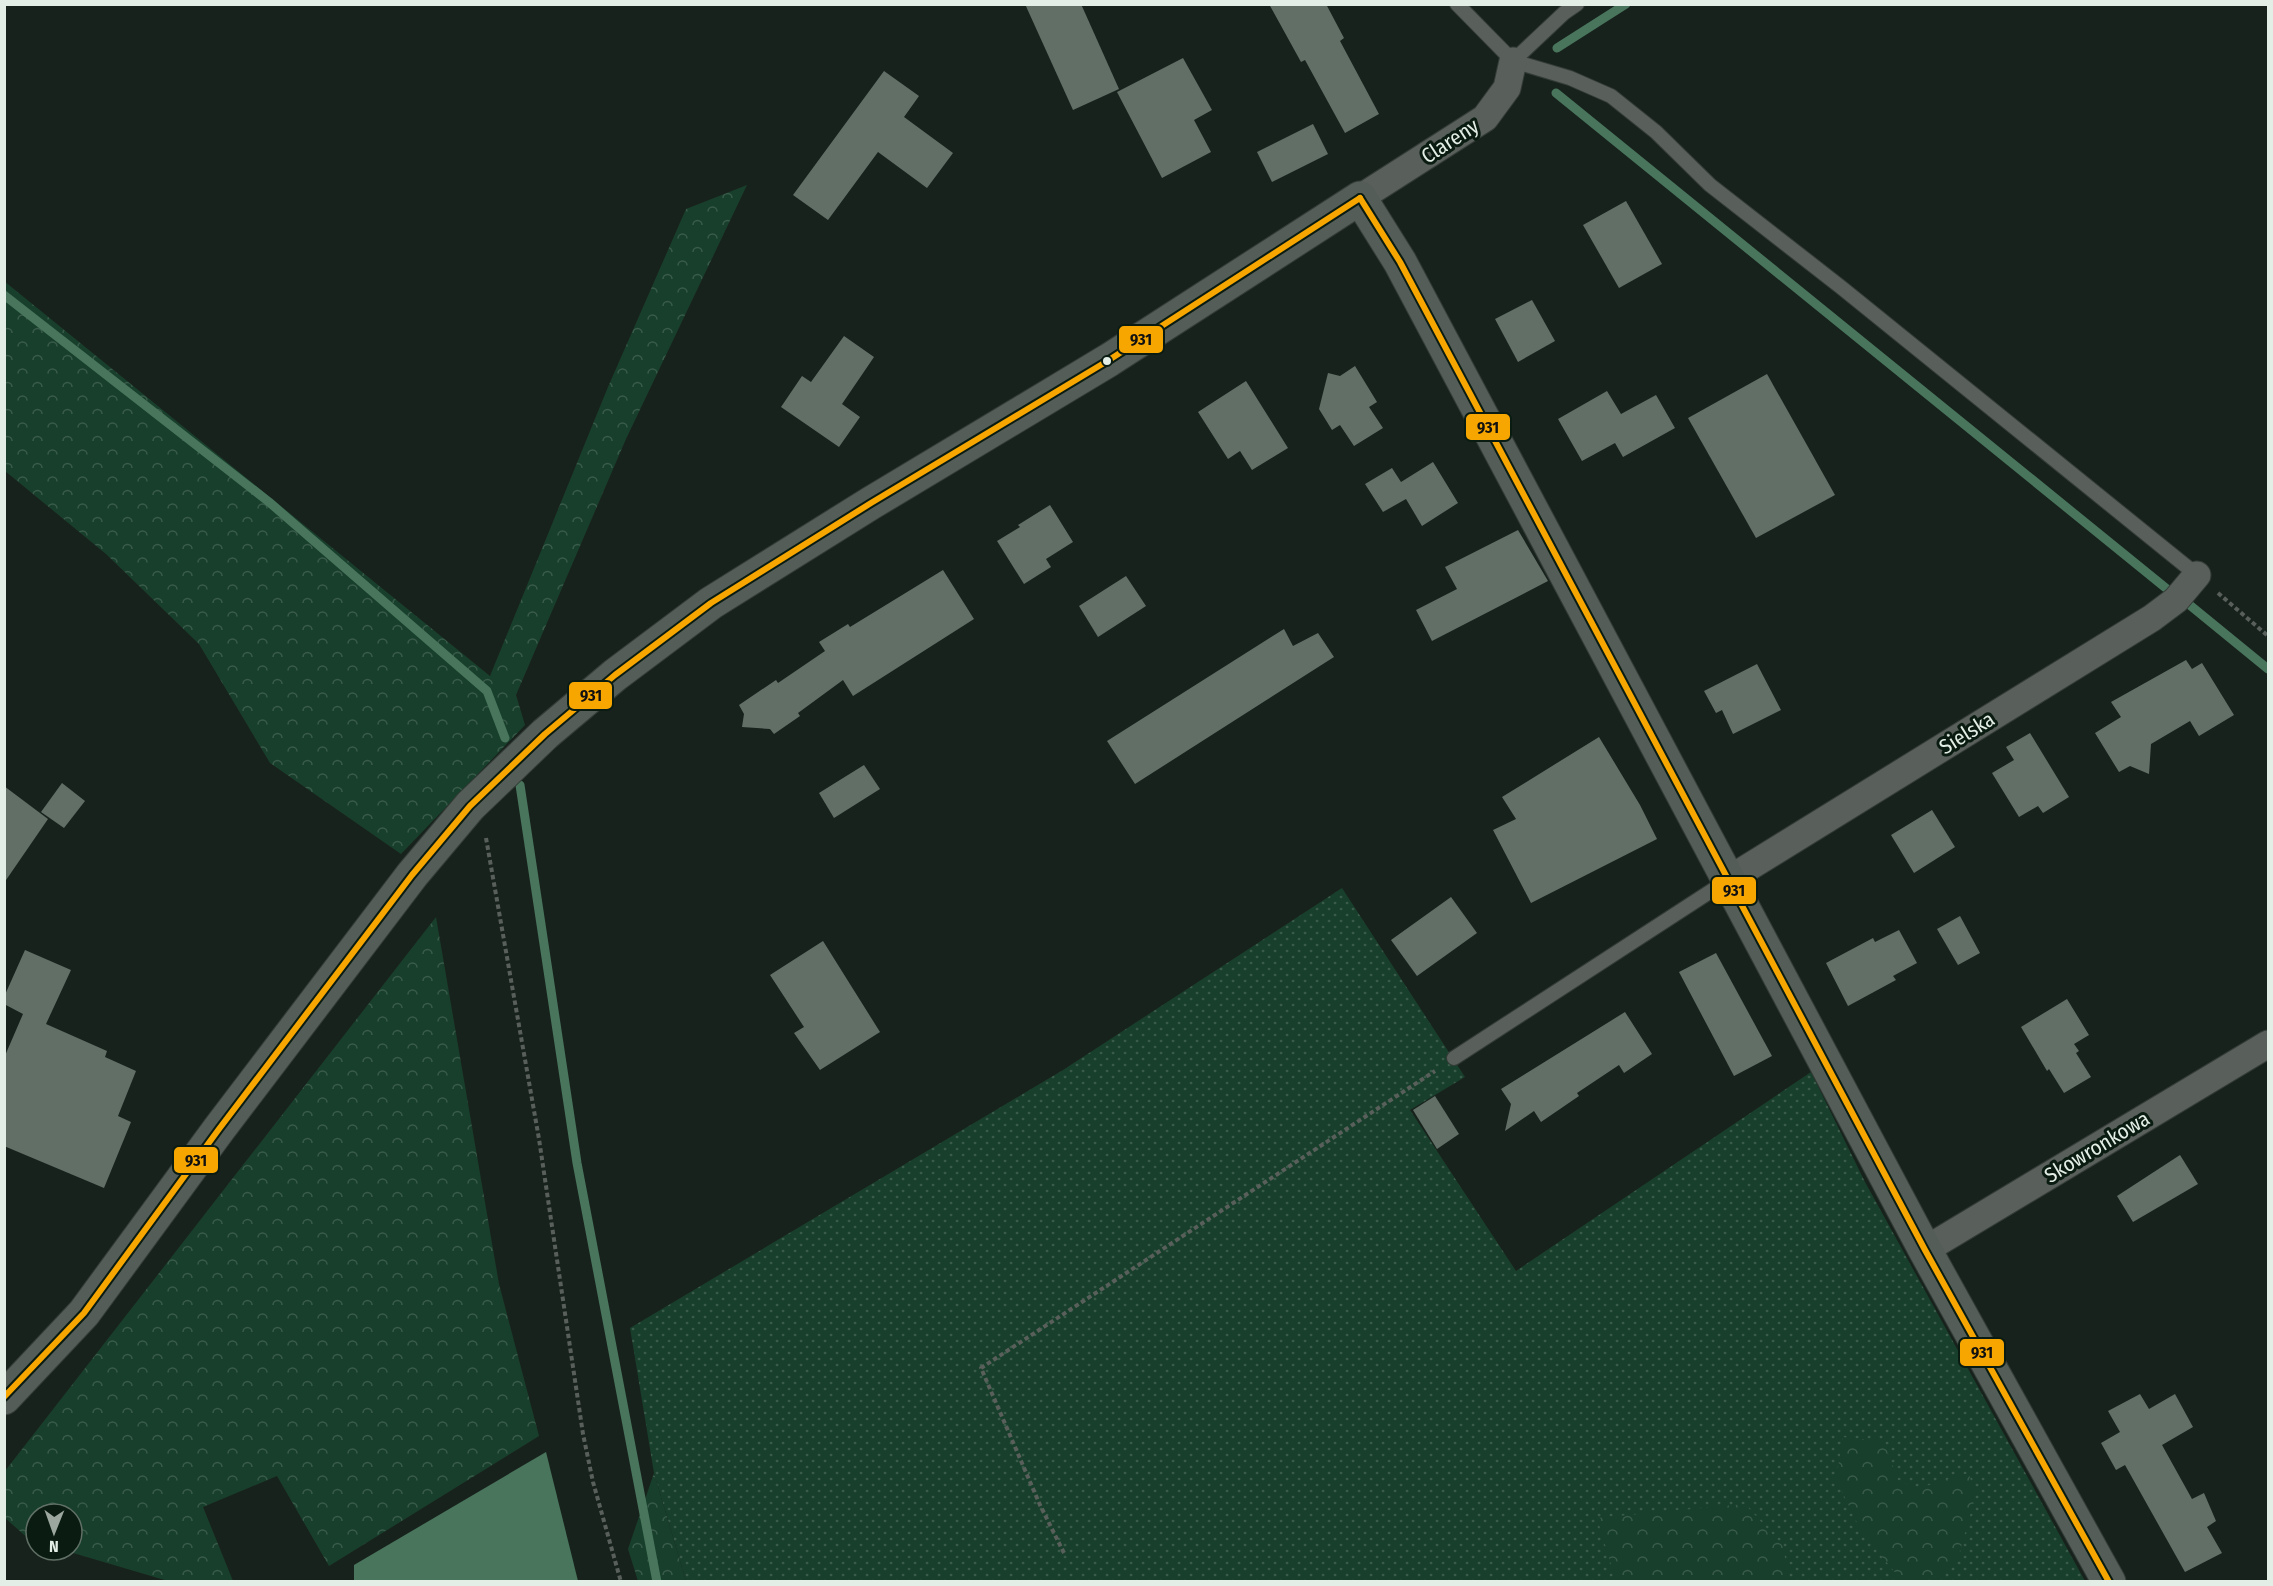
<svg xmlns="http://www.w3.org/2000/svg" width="2273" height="1586" font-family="'Fira Sans Condensed',sans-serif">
<defs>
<pattern id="grass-dots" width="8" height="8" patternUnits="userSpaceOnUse" patternTransform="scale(1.5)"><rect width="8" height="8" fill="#183f2b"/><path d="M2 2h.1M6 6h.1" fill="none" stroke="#395b4a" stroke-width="1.8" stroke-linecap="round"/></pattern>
<pattern id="forest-crowns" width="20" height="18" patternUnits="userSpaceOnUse" patternTransform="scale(1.5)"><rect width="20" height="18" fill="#183f2b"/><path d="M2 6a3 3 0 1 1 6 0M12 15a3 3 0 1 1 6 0" fill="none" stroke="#395b4a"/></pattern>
</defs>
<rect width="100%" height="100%" fill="#18221d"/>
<polygon fill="url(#grass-dots)" points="1342,888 1465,1077 1410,1110 1516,1271 1811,1072 1865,1182 2085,1581 686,1581 654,1473 630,1328 1063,1070"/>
<g fill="url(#forest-crowns)">
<polygon points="747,185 626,439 516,695 525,725 401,854 270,763 199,644 106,554 5,471 4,281 490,676 608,387 686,209"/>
<polygon points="436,917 499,1284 539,1436 329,1566 277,1476 203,1507 233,1581 168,1581 63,1550 72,1550 72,1514 36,1514 36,1542 30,1540 5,1518 5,1471"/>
<polygon points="1843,1437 1884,1442 1898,1480 1916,1489 1969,1473 1975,1498 1958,1558 1942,1575 1916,1581 1902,1581 1861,1531 1836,1479"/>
<polygon points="654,1473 686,1581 638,1581 628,1549"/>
<polygon points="1745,1504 1783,1546 1789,1581 1616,1581 1597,1518"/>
</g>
<polygon fill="#48755c" points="546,1452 578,1581 354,1581 354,1565"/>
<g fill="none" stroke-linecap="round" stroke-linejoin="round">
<g stroke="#48755c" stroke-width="9">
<polyline points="1557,48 1626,4"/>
<polyline points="1556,93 2167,589"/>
<polyline points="4,295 269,502 487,691 505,738"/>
<polyline points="2186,602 2268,669"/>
<polyline points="520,785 577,1163 657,1582"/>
</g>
</g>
<g fill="#616f67">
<polygon points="1025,4 1081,4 1119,89 1073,110"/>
<polygon points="1269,4 1326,4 1344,38 1340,41 1379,114 1345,133 1305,60 1301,62"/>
<polygon points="1183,58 1212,110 1194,120 1211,152 1162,178 1117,92"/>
<polygon points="884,71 919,96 904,117 953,153 927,188 878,152 828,220 793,195"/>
<polygon points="1313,124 1328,154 1272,182 1257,152"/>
<polygon points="1626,201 1662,264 1619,288 1583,225"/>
<polygon points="1532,300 1555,341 1518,362 1495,319"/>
<polygon points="844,336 874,357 842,404 860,417 839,447 781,407 802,376 811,382"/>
<polygon points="1355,366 1377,402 1369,407 1383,428 1354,446 1340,425 1332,430 1319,409 1328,373 1340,376"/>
<polygon points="1767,374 1835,495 1756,538 1688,418"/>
<polygon points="1246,381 1288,448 1252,470 1240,451 1228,459 1198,412"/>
<polygon points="1607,391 1621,414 1656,395 1675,428 1623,457 1615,443 1582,461 1558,419"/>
<polygon points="1433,462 1458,503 1422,526 1406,499 1383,512 1365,484 1392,468 1401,482"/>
<polygon points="1050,505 1073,542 1046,559 1051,567 1024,584 997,541 1020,527 1018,525"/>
<polygon points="1518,530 1548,581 1432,641 1416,610 1457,589 1445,567"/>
<polygon points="943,570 974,619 853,696 843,680 798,713 800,716 774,734 770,729 742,727 744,714 739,705 776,680 778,683 825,651 819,642 848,624 850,627"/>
<polygon points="1126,576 1146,606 1098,637 1079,606"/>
<polygon points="1284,629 1293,646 1318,633 1334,657 1135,784 1107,741"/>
<polygon points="2186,660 2192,669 2202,663 2234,715 2199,736 2190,721 2151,744 2149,774 2130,766 2119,772 2095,733 2121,717 2111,702"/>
<polygon points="1757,664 1781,710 1733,734 1722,710 1716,713 1704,691"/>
<polygon points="2030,733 2069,797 2043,813 2038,806 2019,817 1992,773 2014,760 2006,747"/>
<polygon points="1599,737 1640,805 1657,839 1531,903 1493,830 1516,819 1502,797"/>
<polygon points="864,765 880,789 834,818 819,793"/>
<polygon points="62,783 85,801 64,828 41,812"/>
<polygon points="4,786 48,819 4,883"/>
<polygon points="1932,810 1955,847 1914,873 1891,835"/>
<polygon points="1451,897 1477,933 1417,976 1391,940"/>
<polygon points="1960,916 1980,953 1958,965 1937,929"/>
<polygon points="1899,930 1917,963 1893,976 1896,980 1848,1006 1826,963 1873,938 1875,942"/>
<polygon points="823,941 880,1032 820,1070 794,1033 804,1027 770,975"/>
<polygon points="25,950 71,970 46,1024 107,1051 105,1057 136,1071 118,1116 131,1122 104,1188 4,1146 4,1058 23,1014 4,1004 4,997"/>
<polygon points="1716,953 1772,1056 1734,1076 1679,972"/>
<polygon points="2067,999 2089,1035 2074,1044 2079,1051 2076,1053 2091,1077 2064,1093 2049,1069 2047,1071 2021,1027"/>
<polygon points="1625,1012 1652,1054 1624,1073 1619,1065 1577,1093 1579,1096 1541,1122 1534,1111 1505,1131 1511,1104 1501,1089"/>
<polygon points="1435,1096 1459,1134 1437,1149 1413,1110"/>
<polygon points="2180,1155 2198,1184 2133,1222 2117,1196"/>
<polygon points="2140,1394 2149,1409 2175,1394 2193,1427 2162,1445 2192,1499 2204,1493 2216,1521 2207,1527 2222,1553 2185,1572 2125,1465 2116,1470 2101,1443 2120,1432 2108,1411"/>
</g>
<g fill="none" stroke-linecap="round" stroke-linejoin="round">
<defs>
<g id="lane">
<polyline points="1457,4 1513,61 1570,78 1611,96 1656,132 1710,185 1842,288 2197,575"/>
<polyline points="1513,61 1564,13 1577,4"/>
<polyline points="1454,1058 1728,880"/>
</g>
<g id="street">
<polyline points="1360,198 1485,118 1507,88 1513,61"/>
<polyline points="1728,880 2152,618 2176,600 2197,575"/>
<polyline points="1925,1250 2268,1044"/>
</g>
<polyline id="secondary" points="4,1398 84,1313 219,1129 412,875 470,806 545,734 615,675 711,603 871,503 1109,360 1360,198 1400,262 1925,1250 2109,1582"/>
</defs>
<use href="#lane" stroke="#343c38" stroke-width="16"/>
<use href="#street" stroke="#343c38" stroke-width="29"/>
<use href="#secondary" stroke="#343c38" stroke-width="35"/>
<g stroke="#59605c" stroke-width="4" stroke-dasharray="4.5 3" stroke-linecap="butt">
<polyline points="2218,593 2268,636"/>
<polyline points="486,838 539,1139 583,1434 593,1482 621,1582"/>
<polyline points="1064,1553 1040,1505 981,1368 1435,1071"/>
</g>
<use href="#lane" stroke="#595f5b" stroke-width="14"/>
<use href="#street" stroke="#595f5b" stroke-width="27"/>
<use href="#secondary" stroke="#545d58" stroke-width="33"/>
<defs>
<g id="bus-1">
<polyline points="1360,198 1400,262 1925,1250 2109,1582"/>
<polyline points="4,1397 84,1313 219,1129 412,875 470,806 545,734 615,675 711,603 871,503 1109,360 1360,198"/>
</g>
</defs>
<use href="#bus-1" stroke="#0a1c12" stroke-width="10"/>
<use href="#bus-1" stroke="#f7a600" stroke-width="6"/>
</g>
<circle fill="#e3eee7" stroke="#0a1c12" stroke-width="2" cx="1107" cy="361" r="5"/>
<g text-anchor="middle" stroke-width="6" stroke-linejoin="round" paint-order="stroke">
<g font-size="21" fill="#e3eee7" stroke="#0a1c12">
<text transform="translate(1450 141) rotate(-33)" y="7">Clareny</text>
<text transform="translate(1967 733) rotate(-32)" y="7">Sielska</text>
<text transform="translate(2097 1147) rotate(-31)" y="7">Skowronkowa</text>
</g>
</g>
<g stroke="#0a1c12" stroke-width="2">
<rect x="1118" y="325" width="46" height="29" rx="6" fill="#f7a600"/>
<rect x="1465" y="413" width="46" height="28" rx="6" fill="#f7a600"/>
<rect x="568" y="681" width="45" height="29" rx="6" fill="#f7a600"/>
<rect x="1711" y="876" width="46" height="29" rx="6" fill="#f7a600"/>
<rect x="173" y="1146" width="46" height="28" rx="6" fill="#f7a600"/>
<rect x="1959" y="1338" width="46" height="29" rx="6" fill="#f7a600"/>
</g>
<g font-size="16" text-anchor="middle" font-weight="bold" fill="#111">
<text x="1141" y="345">931</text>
<text x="1488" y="433">931</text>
<text x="591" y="701">931</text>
<text x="1734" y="896">931</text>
<text x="196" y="1166">931</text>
<text x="1982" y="1358">931</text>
</g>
<rect width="2273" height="1586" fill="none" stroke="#e3eee7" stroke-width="12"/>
<g transform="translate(54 1532) rotate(181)"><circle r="28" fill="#0a1c12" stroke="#617067" stroke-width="1.5"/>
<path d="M0-4.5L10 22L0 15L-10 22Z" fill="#9ca7a0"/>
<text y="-9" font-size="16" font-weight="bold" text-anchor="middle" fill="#e3eee7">N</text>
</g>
</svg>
